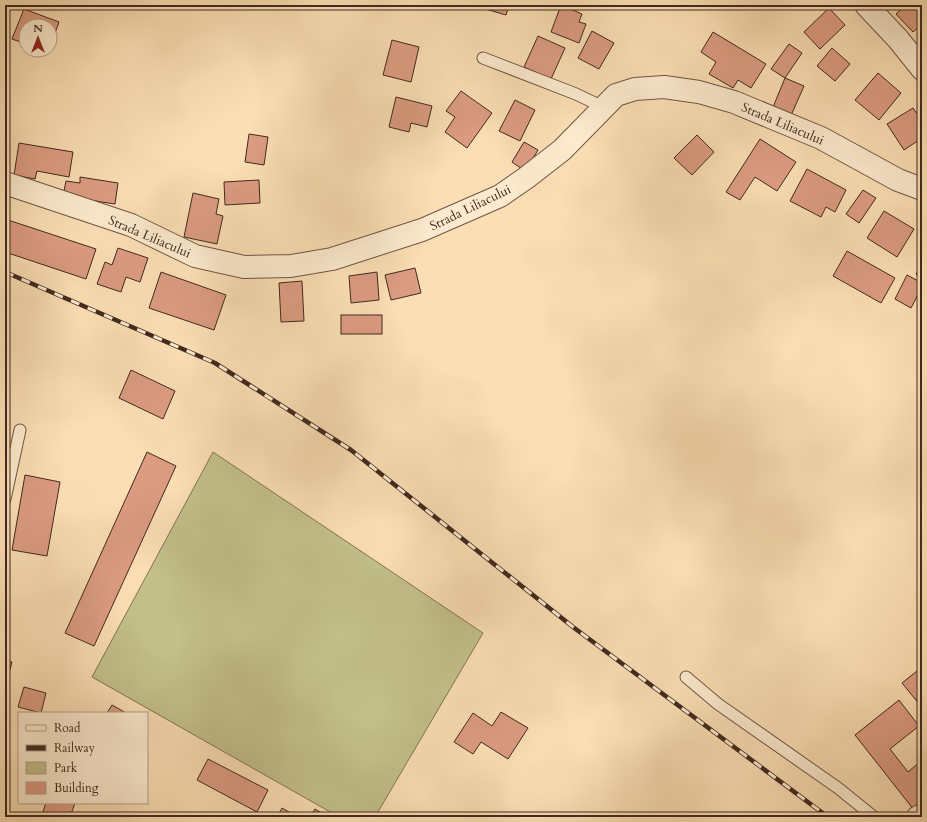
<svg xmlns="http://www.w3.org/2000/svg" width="927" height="822" font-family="Cardo,serif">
<rect width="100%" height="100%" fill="#fbdeb4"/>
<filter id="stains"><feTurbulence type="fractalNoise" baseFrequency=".005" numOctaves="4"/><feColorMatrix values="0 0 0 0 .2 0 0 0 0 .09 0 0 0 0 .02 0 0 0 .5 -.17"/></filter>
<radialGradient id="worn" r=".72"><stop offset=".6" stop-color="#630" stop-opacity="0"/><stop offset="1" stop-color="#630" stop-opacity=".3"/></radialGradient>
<polygon fill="#c3c08a" stroke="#827454" points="213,452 483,633 375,817 339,817 92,677"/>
<g fill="#dc9c82" stroke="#41291f">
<polygon points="472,5 509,5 506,15"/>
<polygon points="561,5 582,14 579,22 586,24 579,43 551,32"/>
<polygon points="906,5 922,5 922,24 913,32 896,14"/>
<polygon points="829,8 845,25 820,49 804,32"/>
<polygon points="24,9 59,22 50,47 50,26 26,26 26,44 12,39"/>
<polygon points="592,31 614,43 599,69 578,58"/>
<polygon points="713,32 766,64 751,88 738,80 733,88 709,74 716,62 701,52"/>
<polygon points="538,36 565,48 551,79 524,67"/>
<polygon points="392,40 419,47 411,82 383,75"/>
<polygon points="789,44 802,53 785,78 771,69"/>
<polygon points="832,48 850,64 835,81 817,66"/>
<polygon points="878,73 901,93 879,120 855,100"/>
<polygon points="785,78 804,86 789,120 771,112"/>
<polygon points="461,91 492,113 467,148 445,132 455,117 446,111"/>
<polygon points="396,97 432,106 427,127 411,123 409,132 389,127"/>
<polygon points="515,100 535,110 520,141 499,131"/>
<polygon points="913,108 922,121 922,138 904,150 887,124"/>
<polygon points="249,134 268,137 264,165 245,162"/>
<polygon points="697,135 714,152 692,175 674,158"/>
<polygon points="760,139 796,162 777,191 755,177 740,200 726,192"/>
<polygon points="524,142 538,150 525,171 512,162"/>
<polygon points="19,143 73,152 69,177 37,171 35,179 14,175"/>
<polygon points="807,169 846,190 835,212 826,207 821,217 790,201"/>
<polygon points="80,177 118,183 115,204 63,196 66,181 80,183"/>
<polygon points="259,180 260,203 225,205 224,182"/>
<polygon points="863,190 876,198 859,223 846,214"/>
<polygon points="193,193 219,199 216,214 223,216 217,244 184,237"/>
<polygon points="884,211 914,229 897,257 867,238"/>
<polygon points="5,219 96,249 86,279 5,252"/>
<polygon points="118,248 148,258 140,282 126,277 121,292 97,284 105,262 112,265"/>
<polygon points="847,251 895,278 881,303 833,276"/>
<polygon points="922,266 922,279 916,274"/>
<polygon points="415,268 421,293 391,300 385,275"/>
<polygon points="161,272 226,295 214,330 149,308"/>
<polygon points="377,272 379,300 351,303 349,276"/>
<polygon points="907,275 922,283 922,287 911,308 895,299"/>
<polygon points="302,281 304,321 281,322 279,283"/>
<rect x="341" y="315" width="41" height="19"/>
<polygon points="131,370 175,391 163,419 119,398"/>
<polygon points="147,452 176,466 94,646 65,633"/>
<polygon points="25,475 60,482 47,556 12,550"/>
<polygon points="5,660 12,662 5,688"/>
<polygon points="922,667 922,703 920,705 902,683"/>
<polygon points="24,687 46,693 41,713 18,707"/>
<polygon points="899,700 919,726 890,749 908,772 922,760 922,804 914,810 855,735"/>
<polygon points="112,705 126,713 107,713"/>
<polygon points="501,712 528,728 508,759 481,742 473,754 454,742 473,713 492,726"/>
<polygon points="5,719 9,720 5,733"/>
<polygon points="208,759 268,790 257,812 197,780"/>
<polygon points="46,803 75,803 70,817 41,817"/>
<polygon points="282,808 298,817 277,817"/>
<polygon points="315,809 328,817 310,817"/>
</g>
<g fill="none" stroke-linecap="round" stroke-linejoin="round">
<defs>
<g id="service">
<polyline points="483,58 576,94 603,107"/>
<polyline points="5,499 20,430"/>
<polyline points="686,677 718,704 838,788 874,817"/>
</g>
<g id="minor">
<polyline points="866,5 898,39 922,69"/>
<polyline points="5,183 131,225 195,256 244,267 291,266 332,259 422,230 500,196 526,178 562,150 616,95 635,89 664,87 699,92 734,102 821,138 898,180 922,189"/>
<polyline points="918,817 922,815"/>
</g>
</defs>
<use href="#service" stroke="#705644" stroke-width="13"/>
<use href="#minor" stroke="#705644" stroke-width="24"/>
<use href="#service" stroke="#fceace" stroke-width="11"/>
<use href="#minor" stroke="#fceace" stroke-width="22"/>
<defs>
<polyline id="rail" points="5,272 215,363 351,450 573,627 828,817"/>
</defs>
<use href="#rail" stroke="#41291f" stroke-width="4.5"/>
<use href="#rail" stroke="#fceace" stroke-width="3" stroke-dasharray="9" stroke-linecap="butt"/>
</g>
<g text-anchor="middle" stroke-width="3.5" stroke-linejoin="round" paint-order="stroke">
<g font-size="13" fill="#41291f" stroke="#fceace">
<text transform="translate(783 123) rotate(23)" y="5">Strada Liliacului</text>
<text transform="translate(470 207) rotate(-26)" y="5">Strada Liliacului</text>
<text transform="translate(150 236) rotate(23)" y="5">Strada Liliacului</text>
</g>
</g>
<rect width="927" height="822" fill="none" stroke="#fbdeb4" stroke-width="20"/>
<rect x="6" y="6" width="915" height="810" fill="none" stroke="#41291f" stroke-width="2"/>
<rect x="10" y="10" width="907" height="802" fill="none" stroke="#41291f"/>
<rect x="18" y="712" width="130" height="92" fill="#fceace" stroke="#b19d88"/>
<rect x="26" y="725" width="20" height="6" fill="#fceace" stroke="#b19d88"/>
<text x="54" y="732" font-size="12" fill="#41291f">Road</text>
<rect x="26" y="745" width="20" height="6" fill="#41291f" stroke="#b19d88"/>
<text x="54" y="752" font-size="12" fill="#41291f">Railway</text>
<rect x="26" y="762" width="20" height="12" fill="#c3c08a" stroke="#b19d88"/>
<text x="54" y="772" font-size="12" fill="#41291f">Park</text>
<rect x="26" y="782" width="20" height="12" fill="#dc9c82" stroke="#b19d88"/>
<text x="54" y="792" font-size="12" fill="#41291f">Building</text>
<g transform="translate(38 38)"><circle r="19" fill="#fceace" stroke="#b19d88"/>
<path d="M0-3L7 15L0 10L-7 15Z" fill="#8f2418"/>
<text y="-6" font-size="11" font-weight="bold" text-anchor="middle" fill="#41291f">N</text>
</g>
<rect width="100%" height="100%" filter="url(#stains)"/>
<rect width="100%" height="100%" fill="url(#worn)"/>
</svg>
